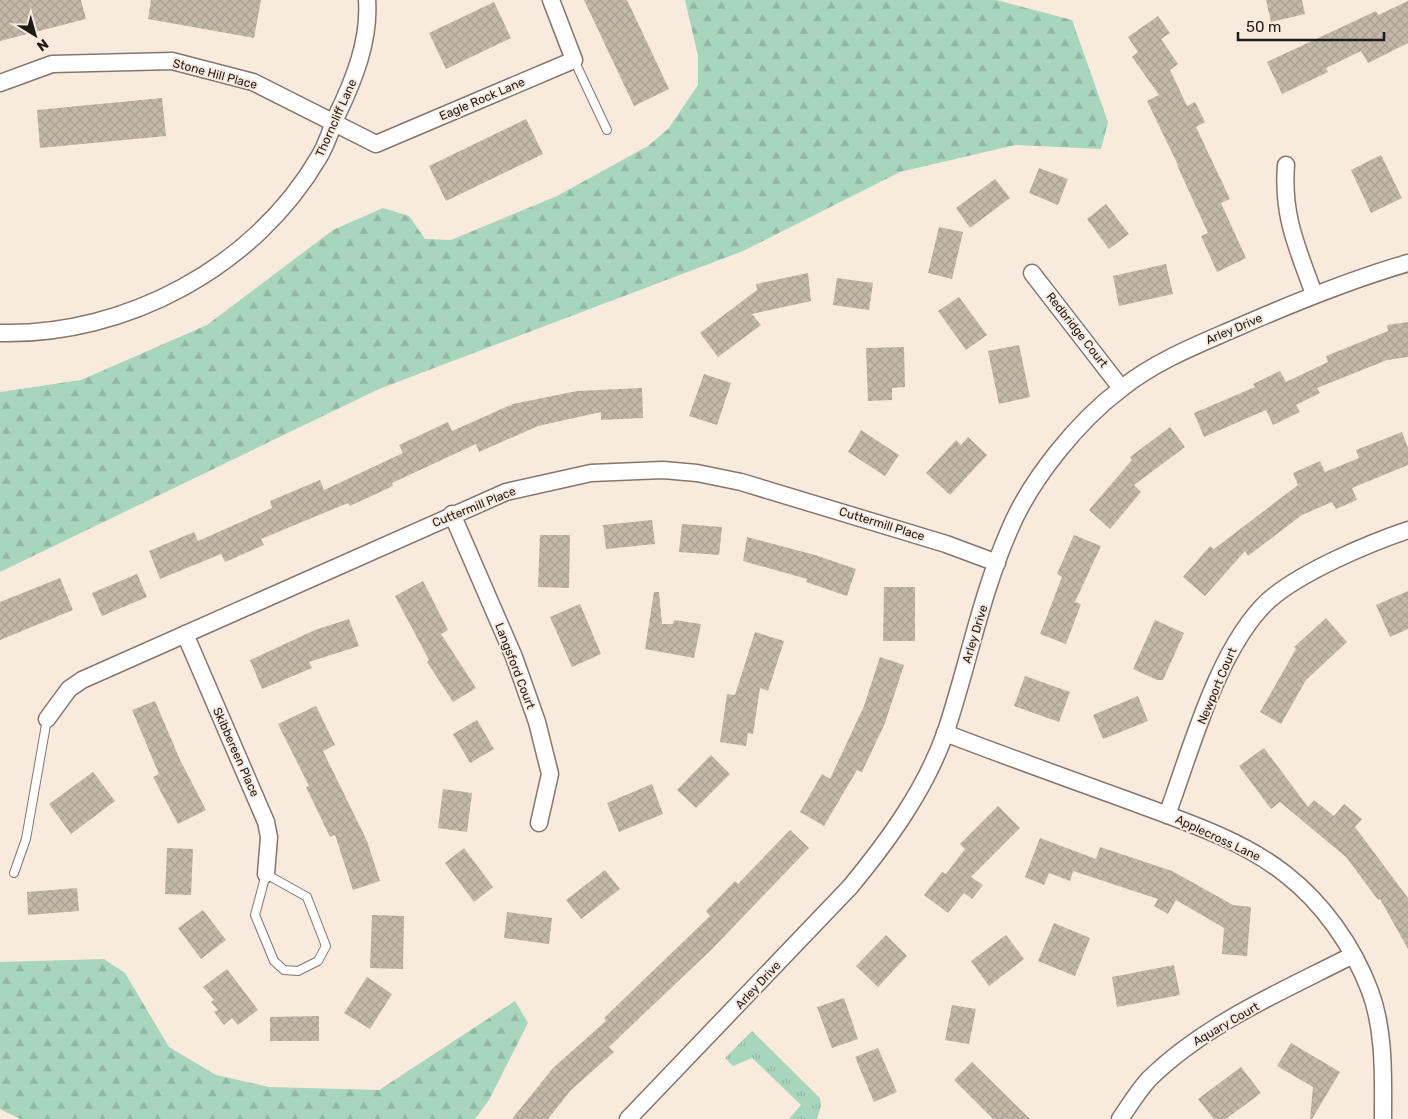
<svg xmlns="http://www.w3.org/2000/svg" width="1408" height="1119" font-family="Rubik,sans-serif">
<defs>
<pattern id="grass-tufts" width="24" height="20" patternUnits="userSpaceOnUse" patternTransform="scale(1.25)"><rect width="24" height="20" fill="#a8d6bd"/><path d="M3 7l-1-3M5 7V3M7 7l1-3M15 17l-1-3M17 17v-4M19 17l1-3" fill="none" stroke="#90b7a2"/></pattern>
<pattern id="forest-firs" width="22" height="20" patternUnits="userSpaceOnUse" patternTransform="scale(1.25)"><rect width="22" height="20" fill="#a8d6bd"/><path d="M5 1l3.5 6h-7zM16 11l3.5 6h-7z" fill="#90b7a2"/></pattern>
<pattern id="building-cross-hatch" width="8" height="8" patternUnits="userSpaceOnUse" patternTransform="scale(1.25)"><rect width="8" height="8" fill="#c4b8ab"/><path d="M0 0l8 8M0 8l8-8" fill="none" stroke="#a89e92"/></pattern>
</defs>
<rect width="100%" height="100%" fill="#f9eade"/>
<polygon fill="url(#grass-tufts)" points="752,1031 820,1098 821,1106 817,1119 789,1119 801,1105 752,1058 733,1066 725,1058"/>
<g fill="url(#forest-firs)">
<polygon points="685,0 996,0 1072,20 1108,122 1101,149 1015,145 900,172 743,251 379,389 0,572 0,392 81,380 207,325 333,230 383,208 409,216 425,239 451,240 557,196 648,146 668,129 698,85 698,56"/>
<polygon points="104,959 125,973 169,1047 216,1075 269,1087 379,1090 515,1001 528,1023 489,1100 475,1119 20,1119 0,1109 0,962"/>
</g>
<g fill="url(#building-cross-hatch)">
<polygon points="0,0 81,0 86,19 0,41"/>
<polygon points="151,0 261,0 254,38 148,19"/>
<polygon points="584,0 627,0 669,89 634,106"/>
<polygon points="1266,0 1302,0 1305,14 1271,22"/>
<polygon points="1408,1 1408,43 1368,63 1361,51 1326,68 1328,72 1282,94 1267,62 1376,11 1378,15"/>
<polygon points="494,2 511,38 446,69 429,33"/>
<polygon points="1158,16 1170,33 1161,39 1178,64 1170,70 1187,106 1195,102 1205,122 1196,127 1230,199 1221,203 1246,258 1217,272 1201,236 1208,233 1177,165 1178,165 1147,101 1159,95 1132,57 1138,52 1128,37"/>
<polygon points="162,98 166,136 40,148 37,110"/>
<polygon points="526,119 543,154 446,201 429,166"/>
<polygon points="1381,155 1402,198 1371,213 1351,170"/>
<polygon points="1039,168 1068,179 1058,205 1029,193"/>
<polygon points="995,179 1010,198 970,228 956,208"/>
<polygon points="1106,204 1129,234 1109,249 1087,219"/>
<polygon points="939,227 963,232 952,279 928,273"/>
<polygon points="1166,264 1173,294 1119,306 1113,276"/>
<polygon points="808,273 811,301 752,314 761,325 718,357 700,333 757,290 756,284"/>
<polygon points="837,278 873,283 869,310 833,305"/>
<polygon points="959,297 987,335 966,350 938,311"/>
<polygon points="1408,322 1408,357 1387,360 1317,388 1320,393 1296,405 1300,412 1273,425 1266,410 1204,437 1194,413 1255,387 1253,384 1280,371 1286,382 1328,362 1326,356 1388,331 1387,325"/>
<polygon points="1019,345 1030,397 999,404 988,351"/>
<polygon points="904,347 905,387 892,388 892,400 868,401 866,348"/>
<polygon points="704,374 731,383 717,425 689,416"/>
<polygon points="642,388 643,418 601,420 601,412 538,426 479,452 476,444 392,483 393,486 350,506 348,503 261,539 264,545 225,562 221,554 160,579 149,551 194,532 198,541 272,508 270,501 320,480 324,490 403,453 399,445 448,422 452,431 513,404 577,391"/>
<polygon points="1170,427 1185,447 1134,485 1141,492 1110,529 1089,510 1132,460 1130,457"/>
<polygon points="861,430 899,455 885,476 848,452"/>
<polygon points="1402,432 1408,448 1408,465 1352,488 1357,500 1336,509 1332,502 1302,515 1248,556 1245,551 1205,596 1183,577 1210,546 1214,549 1298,485 1293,473 1320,461 1325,472 1359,458 1356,450"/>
<polygon points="968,437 987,455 950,495 926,473 956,440 961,445"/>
<polygon points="652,520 655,544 606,549 603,525"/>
<polygon points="682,524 722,527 719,555 679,552"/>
<polygon points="540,535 570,535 569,588 538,587"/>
<polygon points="1074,535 1101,546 1075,602 1081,604 1066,644 1040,634 1062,577 1057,574"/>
<polygon points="747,537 815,555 856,569 847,596 806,582 807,579 743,561"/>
<polygon points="137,574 147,597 102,616 92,593"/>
<polygon points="60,578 73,610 0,640 0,602"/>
<polygon points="423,581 448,630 441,634 476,688 453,702 427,662 429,660 395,596"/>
<polygon points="884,587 915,587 915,641 883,641"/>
<polygon points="1408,591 1408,629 1390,637 1376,605"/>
<polygon points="654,592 659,592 662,624 673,624 674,620 701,624 694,658 645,649"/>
<polygon points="580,604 601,654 572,667 550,617"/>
<polygon points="1326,618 1347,642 1306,680 1281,724 1260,712 1296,649 1294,647"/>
<polygon points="349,619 359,646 309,662 312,668 262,689 250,660 315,630"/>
<polygon points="1155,620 1184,633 1163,680 1157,680 1133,669"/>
<polygon points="755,632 784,641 768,691 760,688 753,734 748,733 746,746 720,742 727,694 735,695"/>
<polygon points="880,657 904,665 885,723 862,772 857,770 824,826 800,812 822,774 830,779 864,706"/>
<polygon points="1025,676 1070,692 1059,722 1014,706"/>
<polygon points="1138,696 1148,721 1103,739 1093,715"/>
<polygon points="155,701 180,760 206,810 178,824 153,777 159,774 132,710"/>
<polygon points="316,706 335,745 323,751 367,841 380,881 353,890 335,835 330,837 306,787 309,786 278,724"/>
<polygon points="477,720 494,749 470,763 453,734"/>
<polygon points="1264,748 1308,807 1314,800 1334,816 1344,804 1362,819 1355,827 1408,898 1408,949 1380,899 1378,900 1346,857 1280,802 1271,809 1239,766"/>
<polygon points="711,755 730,774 696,808 677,790"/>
<polygon points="93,772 115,801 71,834 49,804"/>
<polygon points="652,784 663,814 619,832 607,803"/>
<polygon points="443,789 472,793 467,832 438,828"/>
<polygon points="998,806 1020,828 971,877 983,885 972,899 964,893 948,913 924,895 942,872 946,874 965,849 960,844"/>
<polygon points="790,830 809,848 712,949 609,1047 614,1052 571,1090 548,1119 512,1119 553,1068 606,1021 604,1018 710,916 706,911 735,881 738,884"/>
<polygon points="1040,838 1096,859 1100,847 1172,871 1233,905 1251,907 1247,956 1222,954 1224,928 1176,900 1168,914 1154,906 1158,899 1073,871 1070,881 1049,873 1044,885 1025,877"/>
<polygon points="167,848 193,849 191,895 165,894"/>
<polygon points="464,848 493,887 474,902 445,863"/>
<polygon points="605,870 620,889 581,919 566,900"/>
<polygon points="77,888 79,911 28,915 27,892"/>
<polygon points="203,910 226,940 201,959 178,928"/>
<polygon points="507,912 552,918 549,944 504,938"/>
<polygon points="372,915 404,916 403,969 370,968"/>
<polygon points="1054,923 1090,938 1075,976 1038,961"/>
<polygon points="886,935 907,956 878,987 856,966"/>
<polygon points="1006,935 1024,959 989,986 971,961"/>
<polygon points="1174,965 1180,995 1117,1007 1112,977"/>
<polygon points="227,969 258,1010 238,1025 232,1018 224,1025 214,1012 218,1010 211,1002 214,1000 203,987"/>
<polygon points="367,977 392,994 370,1029 344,1013"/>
<polygon points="844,998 858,1039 832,1048 817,1007"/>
<polygon points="952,1005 976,1009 969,1044 945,1040"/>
<polygon points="319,1016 319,1041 270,1041 270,1017"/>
<polygon points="1291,1043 1340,1072 1312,1119 1310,1119 1313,1087 1277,1066"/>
<polygon points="878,1048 897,1092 874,1102 855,1057"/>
<polygon points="972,1062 1030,1119 993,1119 954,1080"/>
<polygon points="1241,1067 1261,1093 1226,1119 1214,1119 1198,1099"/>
</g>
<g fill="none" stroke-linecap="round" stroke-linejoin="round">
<defs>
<g id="service">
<polyline points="574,60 607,130"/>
<polyline points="14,873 26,839 47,719"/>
<polygon points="266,874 307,897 326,946 318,961 298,971 284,970 274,961 255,915"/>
</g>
<g id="minor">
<polyline points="0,83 52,64 172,61 253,82 376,144 574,60 551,0"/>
<path d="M1286,165C1282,216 1297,247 1314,294"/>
<polyline points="1032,273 1121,388"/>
<path d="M0,333C126,336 255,267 319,157C327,144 331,129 337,115C354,80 370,40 367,0"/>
<polyline points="452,514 514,657 537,722 550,774 539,823"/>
<polyline points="185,634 266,822 269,837 266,874"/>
<polyline points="47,719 69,689 82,680 506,492 591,473 663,470 697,473 741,482 946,544 997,563"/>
<path d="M945,733C1005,756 1066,778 1127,800C1180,820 1239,838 1284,873C1323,903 1353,946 1370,991C1385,1031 1383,1077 1383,1119"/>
<path d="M1167,815C1191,750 1218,647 1269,600C1301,572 1367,544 1408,530"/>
<path d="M628,1119L850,887C888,841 926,789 946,731C968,665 981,595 1009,531C1030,480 1078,421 1122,388C1156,361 1197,345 1236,328C1293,303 1349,280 1408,263"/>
<path d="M1120,1119C1129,1106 1138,1091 1149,1079C1206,1023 1283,991 1353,955"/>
</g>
</defs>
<use href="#service" stroke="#84766c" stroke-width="10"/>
<use href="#minor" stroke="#84766c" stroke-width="19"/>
<use href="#service" stroke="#fff" stroke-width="8"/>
<use href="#minor" stroke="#fff" stroke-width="16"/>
</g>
<g text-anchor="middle" stroke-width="4" stroke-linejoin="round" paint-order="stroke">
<g font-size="12" fill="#1f1a16" stroke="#f9eade">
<text transform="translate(215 74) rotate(15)" y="4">Stone Hill Place</text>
<text transform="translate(482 99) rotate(-23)" y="4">Eagle Rock Lane</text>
<text transform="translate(336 118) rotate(-66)" y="4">Thorncliff Lane</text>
<text transform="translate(1234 329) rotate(-23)" y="4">Arley Drive</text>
<text transform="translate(1077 330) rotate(52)" y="4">Redbridge Court</text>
<text transform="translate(474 507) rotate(-22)" y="4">Cuttermill Place</text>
<text transform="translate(882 524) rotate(17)" y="4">Cuttermill Place</text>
<text transform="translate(975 634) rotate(-73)" y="4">Arley Drive</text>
<text transform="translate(515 666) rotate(69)" y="4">Langsford Court</text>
<text transform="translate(1217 686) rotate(-67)" y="4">Newport Court</text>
<text transform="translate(236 752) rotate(66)" y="4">Skibbereen Place</text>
<text transform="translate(1218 838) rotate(25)" y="4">Applecross Lane</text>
<text transform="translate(758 985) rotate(-47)" y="4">Arley Drive</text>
<text transform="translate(1226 1024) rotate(-30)" y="4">Aquary Court</text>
</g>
</g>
<g transform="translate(35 35) rotate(143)" stroke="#f9eade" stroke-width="4" paint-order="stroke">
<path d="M0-4L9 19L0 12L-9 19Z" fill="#1f1a16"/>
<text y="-8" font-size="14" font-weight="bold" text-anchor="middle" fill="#1f1a16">N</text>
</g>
<path d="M1238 32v8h146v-8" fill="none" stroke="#1f1a16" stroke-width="2.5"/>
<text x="1246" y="32" font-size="15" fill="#1f1a16" stroke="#f9eade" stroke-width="4" paint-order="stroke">50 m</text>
</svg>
